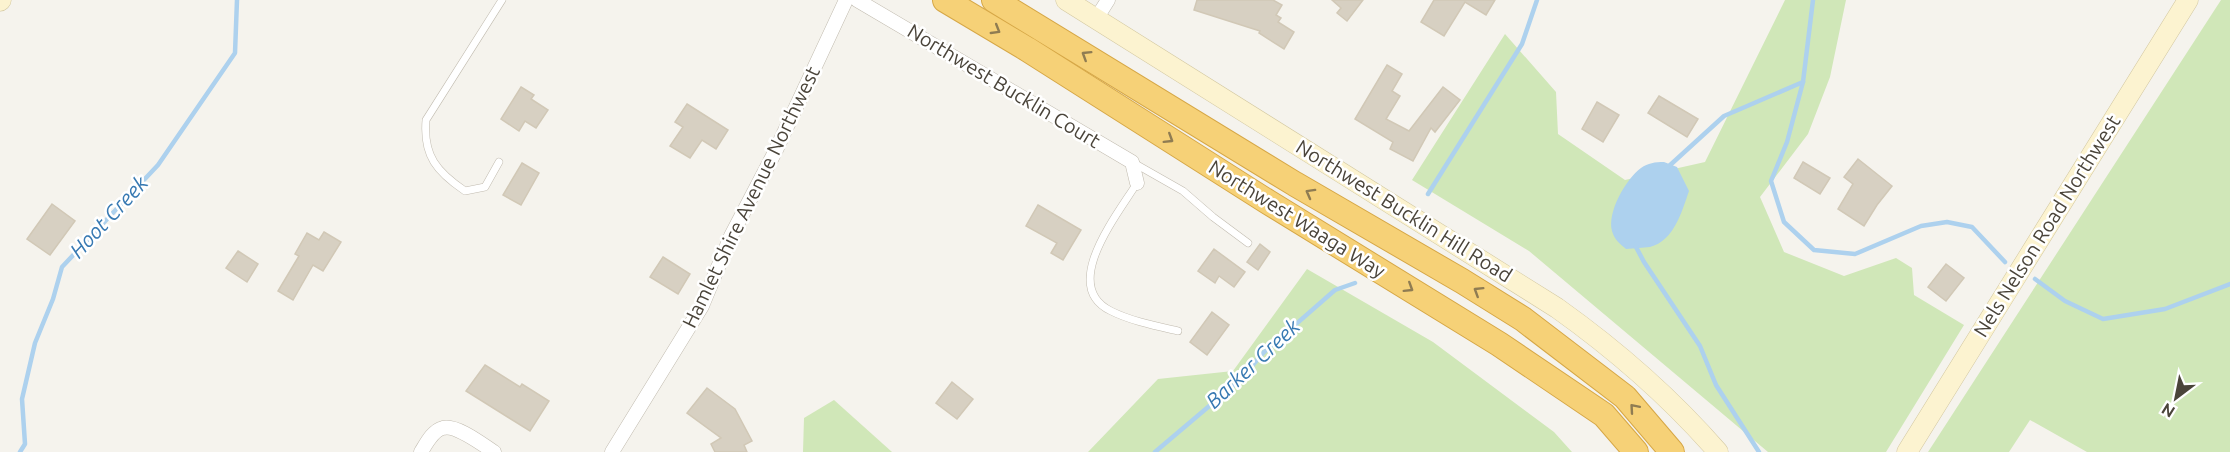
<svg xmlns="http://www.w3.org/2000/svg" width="2230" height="452" font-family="Ubuntu,sans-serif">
<rect width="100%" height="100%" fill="#f5f3ed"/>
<g fill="#d0e7b8">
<polygon points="1785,0 1846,0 1830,77 1808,134 1760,197 1784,252 1844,276 1896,258 1912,268 1914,295 1964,325 1886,452 1768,452 1529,251 1412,180 1505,34 1556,92 1558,134 1625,180 1705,162"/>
<polygon points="2221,0 2230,0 2230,452 2087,452 2030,420 2009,452 1928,452"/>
<polygon points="1307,269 1433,342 1554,432 1572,452 1088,452 1158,379 1233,371"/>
<polygon points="834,400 892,452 803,452 804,418"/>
</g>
<path fill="#add1ee" d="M1664,162L1677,167L1689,191C1682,211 1674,241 1650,247C1643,248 1634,248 1626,249C1620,244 1614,239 1612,231C1607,212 1626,179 1641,168C1648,163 1655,162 1664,162Z"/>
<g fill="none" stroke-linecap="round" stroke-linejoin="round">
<g stroke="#add1ee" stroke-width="4.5">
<polyline points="1813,0 1803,82 1787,142 1771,181 1784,222 1814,250 1855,254 1921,226 1947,222 1972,227 2005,262"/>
<polyline points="1668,167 1724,116 1803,82"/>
<polyline points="1428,194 1522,44 1537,0"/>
<polyline points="1637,243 1636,247 1644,262 1700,346 1716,385 1759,452"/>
<polyline points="2035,279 2065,301 2103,319 2165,309 2230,284"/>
<polyline points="20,452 25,444 22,399 35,343 53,299 62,267 158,165 235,53 237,0"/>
<polyline points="1155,452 1240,380 1263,353 1335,290 1355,283"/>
</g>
</g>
<g fill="#d7d0c2" stroke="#d1c8b6" stroke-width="1.5">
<polygon points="1197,0 1273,0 1282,5 1276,15 1281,18 1278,22 1294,32 1284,49 1259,33 1260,31 1194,10"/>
<polygon points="1332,0 1363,0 1347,21 1337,13 1341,8"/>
<polygon points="1434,0 1495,0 1486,15 1465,2 1444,36 1421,22"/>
<polygon points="1387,65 1402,74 1392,91 1400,96 1386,119 1409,131 1443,87 1460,100 1435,132 1431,128 1413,161 1390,149 1393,142 1355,119"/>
<polygon points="521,87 534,95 531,99 548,110 536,128 525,121 519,131 501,119"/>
<polygon points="1659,96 1698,119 1687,137 1648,113"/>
<polygon points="1597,102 1619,115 1603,142 1582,129"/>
<polygon points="687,104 728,130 716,149 702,140 690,158 670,146 683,127 675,122"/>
<polygon points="1858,159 1892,186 1877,205 1864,226 1838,209 1853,184 1844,177"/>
<polygon points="1803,162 1830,178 1820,194 1794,178"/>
<polygon points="522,163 539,173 521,205 503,195"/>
<polygon points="52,204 75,221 50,255 27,239"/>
<polygon points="1038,205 1081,230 1063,260 1051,253 1057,243 1026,226"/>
<polygon points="324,232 341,242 323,271 313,265 293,300 278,291 299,256 295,254 307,233 319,240"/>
<polygon points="1260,244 1270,252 1258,270 1247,262"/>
<polygon points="1214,249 1245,272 1234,287 1219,276 1215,283 1198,271"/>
<polygon points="238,251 258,264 247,282 226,268"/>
<polygon points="663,257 690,274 678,294 650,277"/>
<polygon points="1946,264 1964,278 1946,301 1928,287"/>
<polygon points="1212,312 1229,325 1207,355 1190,342"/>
<polygon points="485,365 520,387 522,384 549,401 530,431 466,391"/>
<polygon points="952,382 973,399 957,419 936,403"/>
<polygon points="707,388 735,409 752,441 744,445 747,452 715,452 711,444 721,438 687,413"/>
</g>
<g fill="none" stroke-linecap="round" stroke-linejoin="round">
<defs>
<g id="lane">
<path d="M499,162L485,187L465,191C437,172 423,156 426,120L502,0"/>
<polyline points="1132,162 1183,191 1213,217 1248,243"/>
<path d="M1137,183C1118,214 1059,286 1111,311C1131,321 1156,326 1178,331"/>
</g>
<g id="street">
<polyline points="857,0 1132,162 1137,183"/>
<polyline points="1096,19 1108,0"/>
<path d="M421,452C426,444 433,430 443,428C456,424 483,445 494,452"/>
<polyline points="612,452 702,306 731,236 776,150 846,0"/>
</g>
<g id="secondary">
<path d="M1066,0L1557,308C1616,350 1670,397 1718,452"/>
<polyline points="0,1 1,0"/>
<polyline points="1907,452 2188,0"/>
</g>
<g id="highway">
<polyline points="945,0 1027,49 1268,202 1499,344 1604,415 1636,452"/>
<polyline points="994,0 1295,184 1462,281 1523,319 1625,397 1672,452"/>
</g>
</defs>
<use href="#lane" stroke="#c1bbaf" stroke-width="8"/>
<use href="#street" stroke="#c1bbaf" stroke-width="15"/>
<use href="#secondary" stroke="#d2c79f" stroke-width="21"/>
<use href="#highway" stroke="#d6a746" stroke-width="26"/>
<use href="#lane" stroke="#fff" stroke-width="7"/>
<use href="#street" stroke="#fff" stroke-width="14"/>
<use href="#secondary" stroke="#fcf3d0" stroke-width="20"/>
<use href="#highway" stroke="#f6d177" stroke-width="24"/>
</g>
<defs><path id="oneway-chevron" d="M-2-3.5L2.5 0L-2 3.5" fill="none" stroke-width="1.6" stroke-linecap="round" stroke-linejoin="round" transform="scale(1.5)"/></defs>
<g stroke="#8f7c52">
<use href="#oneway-chevron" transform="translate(996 30) rotate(31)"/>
<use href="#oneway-chevron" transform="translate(1086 55) rotate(-148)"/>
<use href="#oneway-chevron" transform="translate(1169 139) rotate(32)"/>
<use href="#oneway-chevron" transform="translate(1310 193) rotate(-151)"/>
<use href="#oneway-chevron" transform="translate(1409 288) rotate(32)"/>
<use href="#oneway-chevron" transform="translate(1478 291) rotate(-148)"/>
<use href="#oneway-chevron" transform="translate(1634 408) rotate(-131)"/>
</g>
<g text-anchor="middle" stroke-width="5" stroke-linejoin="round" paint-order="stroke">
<g font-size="20" fill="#4a443a" stroke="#fff">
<text transform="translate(1004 86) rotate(31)" y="7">Northwest Bucklin Court</text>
<text transform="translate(751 197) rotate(-64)" y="7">Hamlet Shire Avenue Northwest</text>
<text transform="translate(1404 211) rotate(32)" y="7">Northwest Bucklin Hill Road</text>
<text transform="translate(1297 219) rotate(32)" y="7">Northwest Waaga Way</text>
<text transform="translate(2047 226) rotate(-58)" y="7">Nels Nelson Road Northwest</text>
</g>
<g font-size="21" font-style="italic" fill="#3779b2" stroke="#fff">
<text transform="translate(109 217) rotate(-47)" y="7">Hoot Creek</text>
<text transform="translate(1253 364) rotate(-43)" y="7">Barker Creek</text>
</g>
</g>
<g transform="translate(2176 398) rotate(212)" stroke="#ffffff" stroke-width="4.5" paint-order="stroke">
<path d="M0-4.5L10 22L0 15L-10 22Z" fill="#4a443a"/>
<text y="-9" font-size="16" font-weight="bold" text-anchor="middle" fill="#4a443a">N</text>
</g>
</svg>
